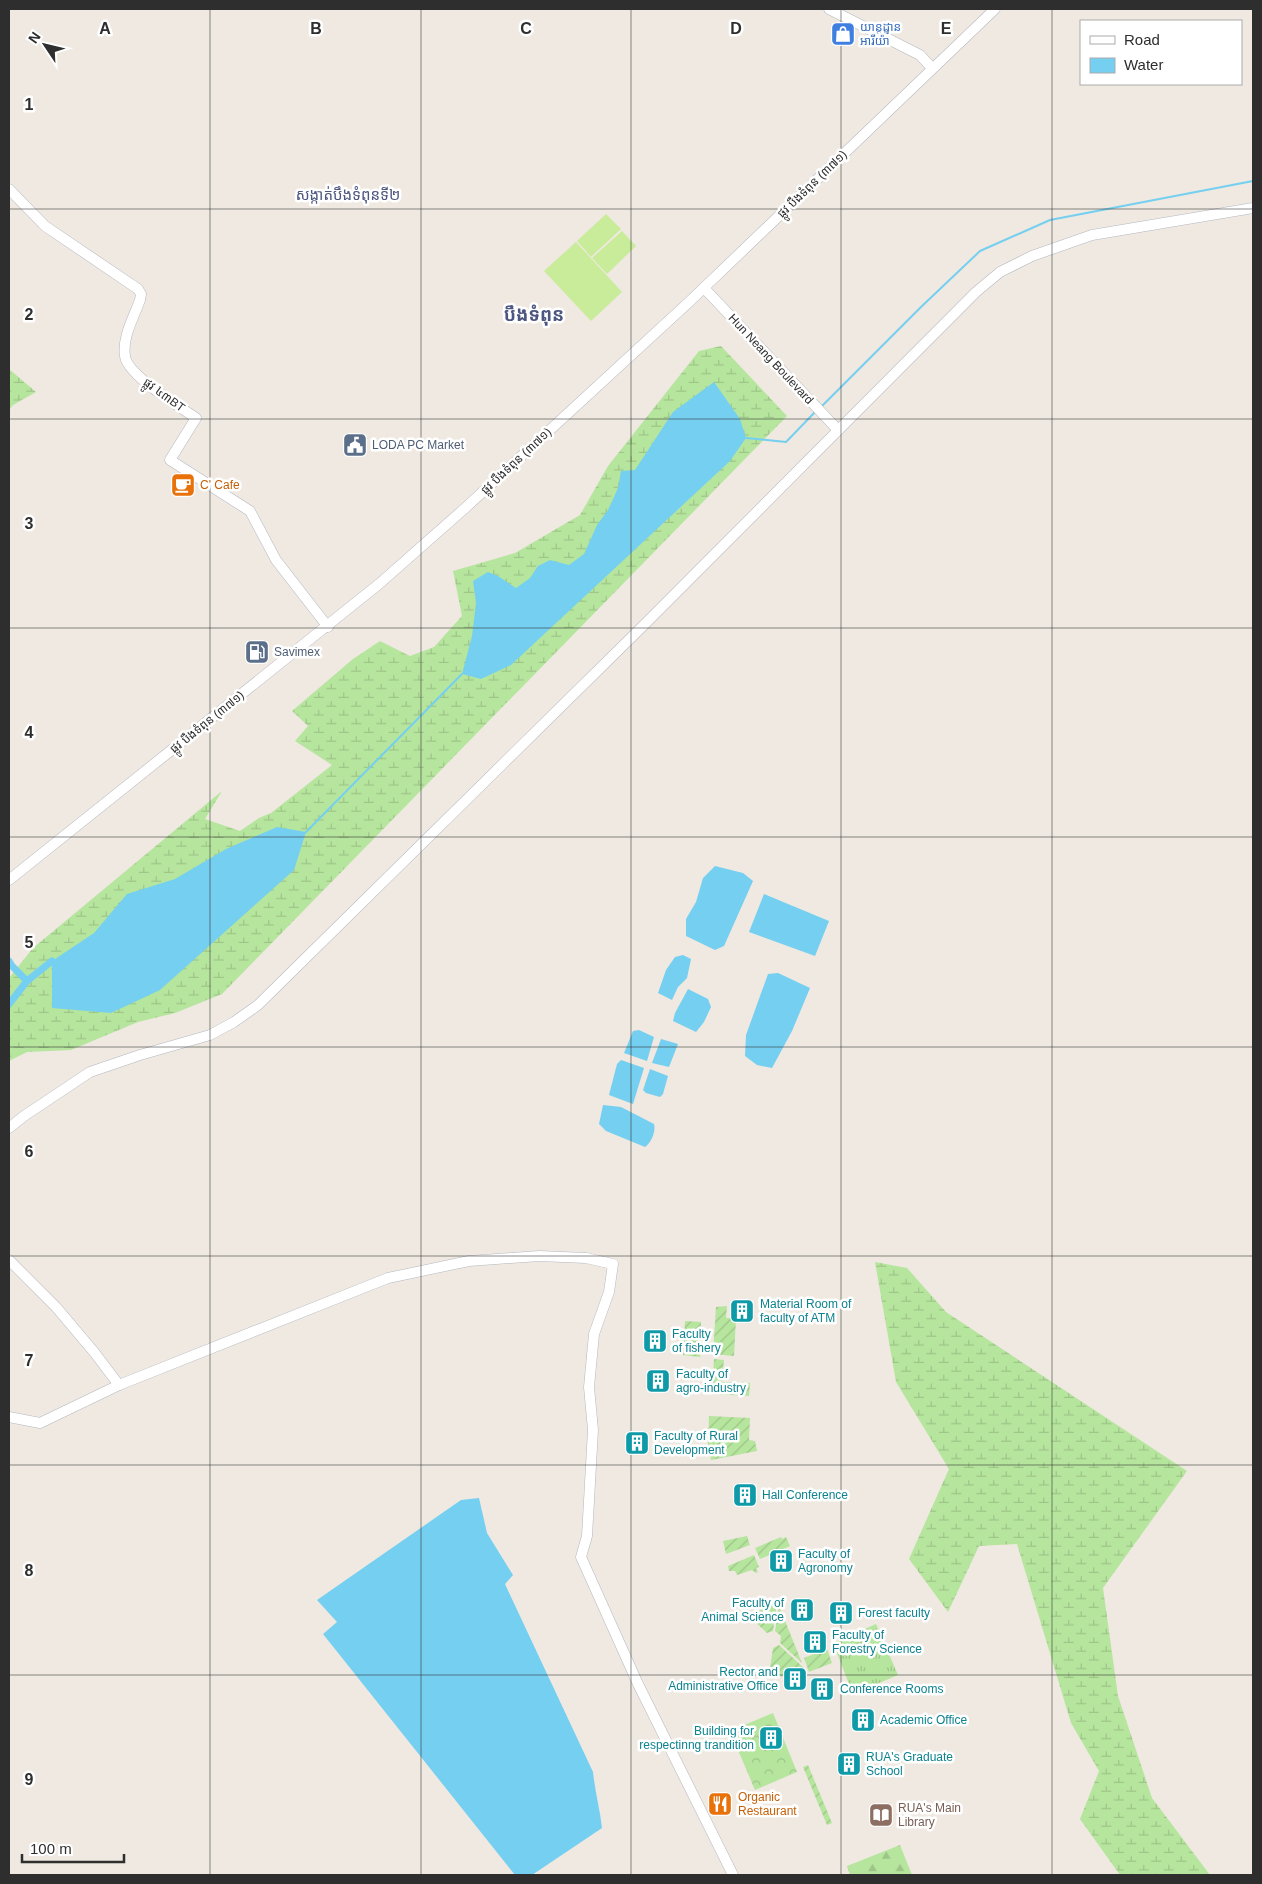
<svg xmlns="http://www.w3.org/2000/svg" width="1262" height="1884" font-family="Arial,'Noto Sans Khmer',sans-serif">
<defs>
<pattern id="grass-tufts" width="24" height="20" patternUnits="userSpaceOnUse" patternTransform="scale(1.25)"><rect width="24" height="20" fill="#b6e59e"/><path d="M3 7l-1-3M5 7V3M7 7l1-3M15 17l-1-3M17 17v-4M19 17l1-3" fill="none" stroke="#9dc588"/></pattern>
<pattern id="forest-firs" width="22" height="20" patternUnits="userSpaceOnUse" patternTransform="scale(1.25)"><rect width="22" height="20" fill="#b6e59e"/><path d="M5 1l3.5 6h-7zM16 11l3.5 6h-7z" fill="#9dc588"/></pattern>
<pattern id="wetland-marsh" width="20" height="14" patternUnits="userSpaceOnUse" patternTransform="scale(1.25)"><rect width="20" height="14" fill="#b6e59e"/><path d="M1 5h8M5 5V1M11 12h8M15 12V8" fill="none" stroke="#9dc588"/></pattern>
<pattern id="park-crowns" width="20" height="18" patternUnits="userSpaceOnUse" patternTransform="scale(1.25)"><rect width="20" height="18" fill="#b6e59e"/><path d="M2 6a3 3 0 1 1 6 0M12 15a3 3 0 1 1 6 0" fill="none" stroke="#9dc588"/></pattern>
<pattern id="garden-furrows" width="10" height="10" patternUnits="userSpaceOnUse" patternTransform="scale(1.25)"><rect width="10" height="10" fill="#b6e59e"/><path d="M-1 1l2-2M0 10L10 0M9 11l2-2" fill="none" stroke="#9dc588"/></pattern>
</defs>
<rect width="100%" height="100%" fill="#efe9e1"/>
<polygon fill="url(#grass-tufts)" points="876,1624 898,1675 853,1694 833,1643"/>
<polygon fill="url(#forest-firs)" points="900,1845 912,1875 850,1875 847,1866"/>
<g fill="url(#wetland-marsh)">
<polygon points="721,346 787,416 222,994 175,1013 138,1022 71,1050 27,1052 9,1061 9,978 33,948 222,791 205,819 240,831 259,818 271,813 332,765 295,741 308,726 292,711 353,659 380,641 410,656 434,647 462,616 453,571 515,553 580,515 608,466 699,351"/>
<polygon points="9,369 36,392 13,405 9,410"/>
<polygon points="875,1262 907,1268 946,1312 1187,1471 1103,1588 1118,1696 1152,1798 1210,1875 1120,1875 1080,1819 1099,1771 1071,1723 1017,1544 979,1546 948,1612 909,1559 949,1469 896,1382"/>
</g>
<polygon fill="url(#park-crowns)" points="773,1713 797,1772 755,1790 730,1731"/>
<g fill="url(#garden-furrows)">
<polygon points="727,1306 726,1318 736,1318 734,1356 713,1354 716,1307"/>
<polygon points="685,1321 701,1322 700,1357 683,1355"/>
<polygon points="714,1359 724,1360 722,1382 750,1383 749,1396 712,1394"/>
<polygon points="709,1416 750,1418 749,1440 755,1441 757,1451 711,1460 708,1443"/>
<polygon points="747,1536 750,1545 726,1554 723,1541"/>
<polygon points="781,1537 782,1539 786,1537 790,1546 760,1559 755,1548"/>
<polygon points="754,1555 759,1567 756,1568 758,1572 756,1573 752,1570 737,1575 735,1571 729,1571 728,1566"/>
<polygon points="777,1602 773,1631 767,1633 750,1617 754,1616 752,1613"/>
<polygon points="779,1606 802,1663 780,1643 781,1636 775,1631"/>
<polygon points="779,1645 804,1668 781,1677 775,1670 770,1668 773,1648"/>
<polygon points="827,1649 832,1663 809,1672 804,1658"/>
<polygon points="808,1765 832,1823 827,1825 803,1767"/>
</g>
<g fill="#c9ec9a">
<polygon points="606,214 621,229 591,257 577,241"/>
<polygon points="622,231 636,246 607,274 592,258"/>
<polygon points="576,242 622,292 591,321 544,271"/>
</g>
<g fill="#75cff0">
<polygon points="714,382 740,419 746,438 730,461 511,665 481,679 462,674 472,636 476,603 473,581 488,572 498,576 516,588 530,578 538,566 550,560 569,565 584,554 597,525 608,510 618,488 621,471 635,470 673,412"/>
<polygon points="277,827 306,832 294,870 160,990 111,1013 52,1008 52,961 94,933 127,894 175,879 226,849"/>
<polygon points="715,866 743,873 753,881 724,946 715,950 686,936 686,919 696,902 703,878"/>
<polygon points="764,894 829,921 815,956 749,932"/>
<polygon points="683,955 691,959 687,978 678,987 672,1000 658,993 666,970 675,957"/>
<polygon points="778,973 810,988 792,1031 772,1068 757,1065 745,1056 746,1035 768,974"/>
<polygon points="688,989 708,999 711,1007 704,1022 696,1032 673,1021 675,1013"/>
<polygon points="639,1030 654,1037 647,1061 624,1053 633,1031"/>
<polygon points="661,1039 678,1044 669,1067 652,1063"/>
<polygon points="621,1060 644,1068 633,1104 609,1095 617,1064"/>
<polygon points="650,1069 668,1076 663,1094 660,1097 646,1093 643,1090"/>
<path d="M603,1105L621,1107L654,1124C656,1132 651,1143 645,1147L606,1131L599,1124Z"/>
<path d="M479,1498L487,1533L513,1575L505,1584L593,1772C595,1792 600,1809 602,1828L532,1875H515L323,1634L337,1622L317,1600L461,1500Z"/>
</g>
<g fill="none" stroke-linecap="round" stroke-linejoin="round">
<g stroke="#75cff0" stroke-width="2">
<polyline points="822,406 921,307 980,251 1050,220 1253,181"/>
<polyline points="746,438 786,442 816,411"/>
<polyline points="306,832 462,674"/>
</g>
<g stroke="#75cff0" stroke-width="7">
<polyline points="9,961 12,966 27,981"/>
<polyline points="9,1004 27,981 52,961"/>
</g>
<defs>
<g id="secondary">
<polyline points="829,9 920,55 932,68"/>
<path d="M9,189L45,226L138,289L141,294L140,300C134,317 122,337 125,356C127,375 179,406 196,418L170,460L250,511L276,560L328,627"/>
<polyline points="704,288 838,430"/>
<polyline points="9,880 379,584 464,509 689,302 995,9"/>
<polyline points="9,1128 24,1116 90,1072 140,1055 210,1035 234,1022 258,1005 647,622 976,292 1000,272 1032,256 1092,235 1253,208"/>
<polyline points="9,1260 56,1307 94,1352 119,1385"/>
<polyline points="9,1417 40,1423 119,1385 388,1278 469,1261 539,1256 586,1258 613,1264 609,1292 594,1334 591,1366 589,1387 593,1430 587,1536 581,1557 638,1684 733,1875"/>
</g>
</defs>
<use href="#secondary" stroke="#b4b7c1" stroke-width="11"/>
<use href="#secondary" stroke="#fff" stroke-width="10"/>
</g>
<path fill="none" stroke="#2e2e2e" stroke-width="1" stroke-opacity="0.55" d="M210,9V1875M421,9V1875M631,9V1875M841,9V1875M1052,9V1875M9,209H1253M9,419H1253M9,628H1253M9,837H1253M9,1047H1253M9,1256H1253M9,1465H1253M9,1675H1253"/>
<defs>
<symbol id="shop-square" viewBox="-11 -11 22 22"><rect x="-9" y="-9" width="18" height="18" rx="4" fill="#3f7fe0" stroke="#fff"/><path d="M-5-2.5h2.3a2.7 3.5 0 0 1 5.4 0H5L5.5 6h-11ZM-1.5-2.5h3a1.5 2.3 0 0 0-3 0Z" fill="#fff"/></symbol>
<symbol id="civic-square" viewBox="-11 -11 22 22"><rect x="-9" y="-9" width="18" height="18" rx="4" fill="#5c6f8a" stroke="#fff"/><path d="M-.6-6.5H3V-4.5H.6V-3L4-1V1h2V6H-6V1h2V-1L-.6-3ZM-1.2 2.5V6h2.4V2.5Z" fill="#fff"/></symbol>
<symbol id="cafe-square" viewBox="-11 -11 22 22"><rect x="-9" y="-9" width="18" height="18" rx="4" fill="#e8710a" stroke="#fff"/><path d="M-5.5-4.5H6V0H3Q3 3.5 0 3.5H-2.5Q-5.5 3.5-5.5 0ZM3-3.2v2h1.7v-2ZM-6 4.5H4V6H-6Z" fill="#fff"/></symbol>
<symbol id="fuel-square" viewBox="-11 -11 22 22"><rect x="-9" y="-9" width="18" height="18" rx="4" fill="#5c6f8a" stroke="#fff"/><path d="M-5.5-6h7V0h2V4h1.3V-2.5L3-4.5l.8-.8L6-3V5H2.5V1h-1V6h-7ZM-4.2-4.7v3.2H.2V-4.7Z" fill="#fff"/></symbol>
<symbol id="building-square" viewBox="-11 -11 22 22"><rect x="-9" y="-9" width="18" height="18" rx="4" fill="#0f9aa8" stroke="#fff"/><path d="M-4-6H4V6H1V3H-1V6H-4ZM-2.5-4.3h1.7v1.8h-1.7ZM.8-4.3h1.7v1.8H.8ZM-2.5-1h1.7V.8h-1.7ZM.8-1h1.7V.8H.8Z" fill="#fff"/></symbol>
<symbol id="restaurant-square" viewBox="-11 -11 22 22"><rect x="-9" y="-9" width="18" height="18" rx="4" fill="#e8710a" stroke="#fff"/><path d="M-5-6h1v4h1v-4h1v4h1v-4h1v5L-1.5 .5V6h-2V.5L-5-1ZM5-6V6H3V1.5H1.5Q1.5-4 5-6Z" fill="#fff"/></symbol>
<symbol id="library-square" viewBox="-11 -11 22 22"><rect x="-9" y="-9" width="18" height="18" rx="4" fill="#8d6e63" stroke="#fff"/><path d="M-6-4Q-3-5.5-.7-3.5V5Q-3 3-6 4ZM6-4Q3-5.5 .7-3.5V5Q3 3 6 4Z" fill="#fff"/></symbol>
</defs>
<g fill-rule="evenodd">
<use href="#shop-square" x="829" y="20" width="28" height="28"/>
<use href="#civic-square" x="341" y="431" width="28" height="28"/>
<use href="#cafe-square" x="169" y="471" width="28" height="28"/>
<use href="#fuel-square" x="243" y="638" width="28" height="28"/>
<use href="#building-square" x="728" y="1297" width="28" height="28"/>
<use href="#building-square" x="641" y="1327" width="28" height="28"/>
<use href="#building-square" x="644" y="1367" width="28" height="28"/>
<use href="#building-square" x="623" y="1429" width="28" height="28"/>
<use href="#building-square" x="731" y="1481" width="28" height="28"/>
<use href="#building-square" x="767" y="1547" width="28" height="28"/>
<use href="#building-square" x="788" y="1596" width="28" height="28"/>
<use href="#building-square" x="827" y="1599" width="28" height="28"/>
<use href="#building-square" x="801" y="1628" width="28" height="28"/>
<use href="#building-square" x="781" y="1665" width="28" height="28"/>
<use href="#building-square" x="808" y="1675" width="28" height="28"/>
<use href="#building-square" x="849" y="1706" width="28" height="28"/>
<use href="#building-square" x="757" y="1724" width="28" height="28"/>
<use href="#building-square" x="835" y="1750" width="28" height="28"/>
<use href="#restaurant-square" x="706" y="1790" width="28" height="28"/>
<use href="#library-square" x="867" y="1801" width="28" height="28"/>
</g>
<g text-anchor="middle" stroke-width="5" stroke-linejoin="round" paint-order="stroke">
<g font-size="12" fill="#366cbe" stroke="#fff" text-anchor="start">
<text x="860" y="31">យាន្ដដ្ឋាន<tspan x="860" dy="14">អារីយ៉ា</tspan></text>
</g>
<g font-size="12" fill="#2e2e2e" stroke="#fff">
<text transform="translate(812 184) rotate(-44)" y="4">ផ្លូវ បឹងទំពុន (៣៧១)</text>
<text transform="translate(771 359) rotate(47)" y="4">Hun Neang Boulevard</text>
<text transform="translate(164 395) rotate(36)" y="4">ផ្លូវ ៤៣BT</text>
<text transform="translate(516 461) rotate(-43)" y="4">ផ្លូវ បឹងទំពុន (៣៧១)</text>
<text transform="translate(207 722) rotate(-39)" y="4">ផ្លូវ បឹងទំពុន (៣៧១)</text>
</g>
<g font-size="12" fill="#4e5e75" stroke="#fff" text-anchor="start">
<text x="372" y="449">LODA PC Market</text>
<text x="274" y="656">Savimex</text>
</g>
<g font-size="12" fill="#c56008" stroke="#fff" text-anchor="start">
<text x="200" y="489">C' Cafe</text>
<text x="738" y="1801">Organic<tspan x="738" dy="14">Restaurant</tspan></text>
</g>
<g font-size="12" fill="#0d838f" stroke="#fff" text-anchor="start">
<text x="760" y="1308">Material Room of<tspan x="760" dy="14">faculty of ATM</tspan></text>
<text x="672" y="1338">Faculty<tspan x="672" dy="14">of fishery</tspan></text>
<text x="676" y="1378">Faculty of<tspan x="676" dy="14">agro-industry</tspan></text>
<text x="654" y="1440">Faculty of Rural<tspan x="654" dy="14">Development</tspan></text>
<text x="762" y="1499">Hall Conference</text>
<text x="798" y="1558">Faculty of<tspan x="798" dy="14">Agronomy</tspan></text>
<text x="784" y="1607" text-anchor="end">Faculty of<tspan x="784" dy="14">Animal Science</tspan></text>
<text x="858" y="1617">Forest faculty</text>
<text x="832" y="1639">Faculty of<tspan x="832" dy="14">Forestry Science</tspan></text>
<text x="778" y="1676" text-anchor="end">Rector and<tspan x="778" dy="14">Administrative Office</tspan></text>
<text x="840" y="1693">Conference Rooms</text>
<text x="880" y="1724">Academic Office</text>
<text x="754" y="1735" text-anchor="end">Building for<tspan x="754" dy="14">respectinng trandition</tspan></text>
<text x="866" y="1761">RUA's Graduate<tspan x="866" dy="14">School</tspan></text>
</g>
<g font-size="12" fill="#785e54" stroke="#fff" text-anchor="start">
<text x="898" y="1812">RUA's Main<tspan x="898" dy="14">Library</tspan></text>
</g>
<g font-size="15" fill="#4d5680" stroke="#fff">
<text x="348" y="200">សង្កាត់បឹងទំពុនទី២</text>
</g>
<g font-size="18" font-weight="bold" fill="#4d5680" stroke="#fff">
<text x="534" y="321">បឹងទំពុន</text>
</g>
</g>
<g font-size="16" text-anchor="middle" font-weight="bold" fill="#2e2e2e" stroke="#fff" stroke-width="5" stroke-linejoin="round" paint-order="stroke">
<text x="105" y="34">A</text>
<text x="316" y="34">B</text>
<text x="526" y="34">C</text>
<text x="736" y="34">D</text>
<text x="946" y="34">E</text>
<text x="29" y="110">1</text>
<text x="29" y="320">2</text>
<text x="29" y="529">3</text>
<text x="29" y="738">4</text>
<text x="29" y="948">5</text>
<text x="29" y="1157">6</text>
<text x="29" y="1366">7</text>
<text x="29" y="1576">8</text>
<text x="29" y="1785">9</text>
</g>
<rect width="1262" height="1884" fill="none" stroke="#2e2e2e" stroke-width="20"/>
<rect x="1080" y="20" width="162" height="65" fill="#ffffff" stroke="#ababab"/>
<rect x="1090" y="36" width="25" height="8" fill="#ffffff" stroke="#ababab"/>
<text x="1124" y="45" font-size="15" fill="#2e2e2e">Road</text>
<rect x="1090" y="58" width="25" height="15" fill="#75cff0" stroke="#ababab"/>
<text x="1124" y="70" font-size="15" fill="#2e2e2e">Water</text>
<g transform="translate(45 45) rotate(305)" stroke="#ffffff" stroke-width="4" paint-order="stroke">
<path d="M0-4L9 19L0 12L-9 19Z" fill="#2e2e2e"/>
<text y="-8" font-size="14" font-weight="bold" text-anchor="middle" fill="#2e2e2e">N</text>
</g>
<path d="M22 1854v8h102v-8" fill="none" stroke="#2e2e2e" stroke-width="2.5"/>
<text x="30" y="1854" font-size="15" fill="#2e2e2e" stroke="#ffffff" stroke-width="4" paint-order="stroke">100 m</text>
</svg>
